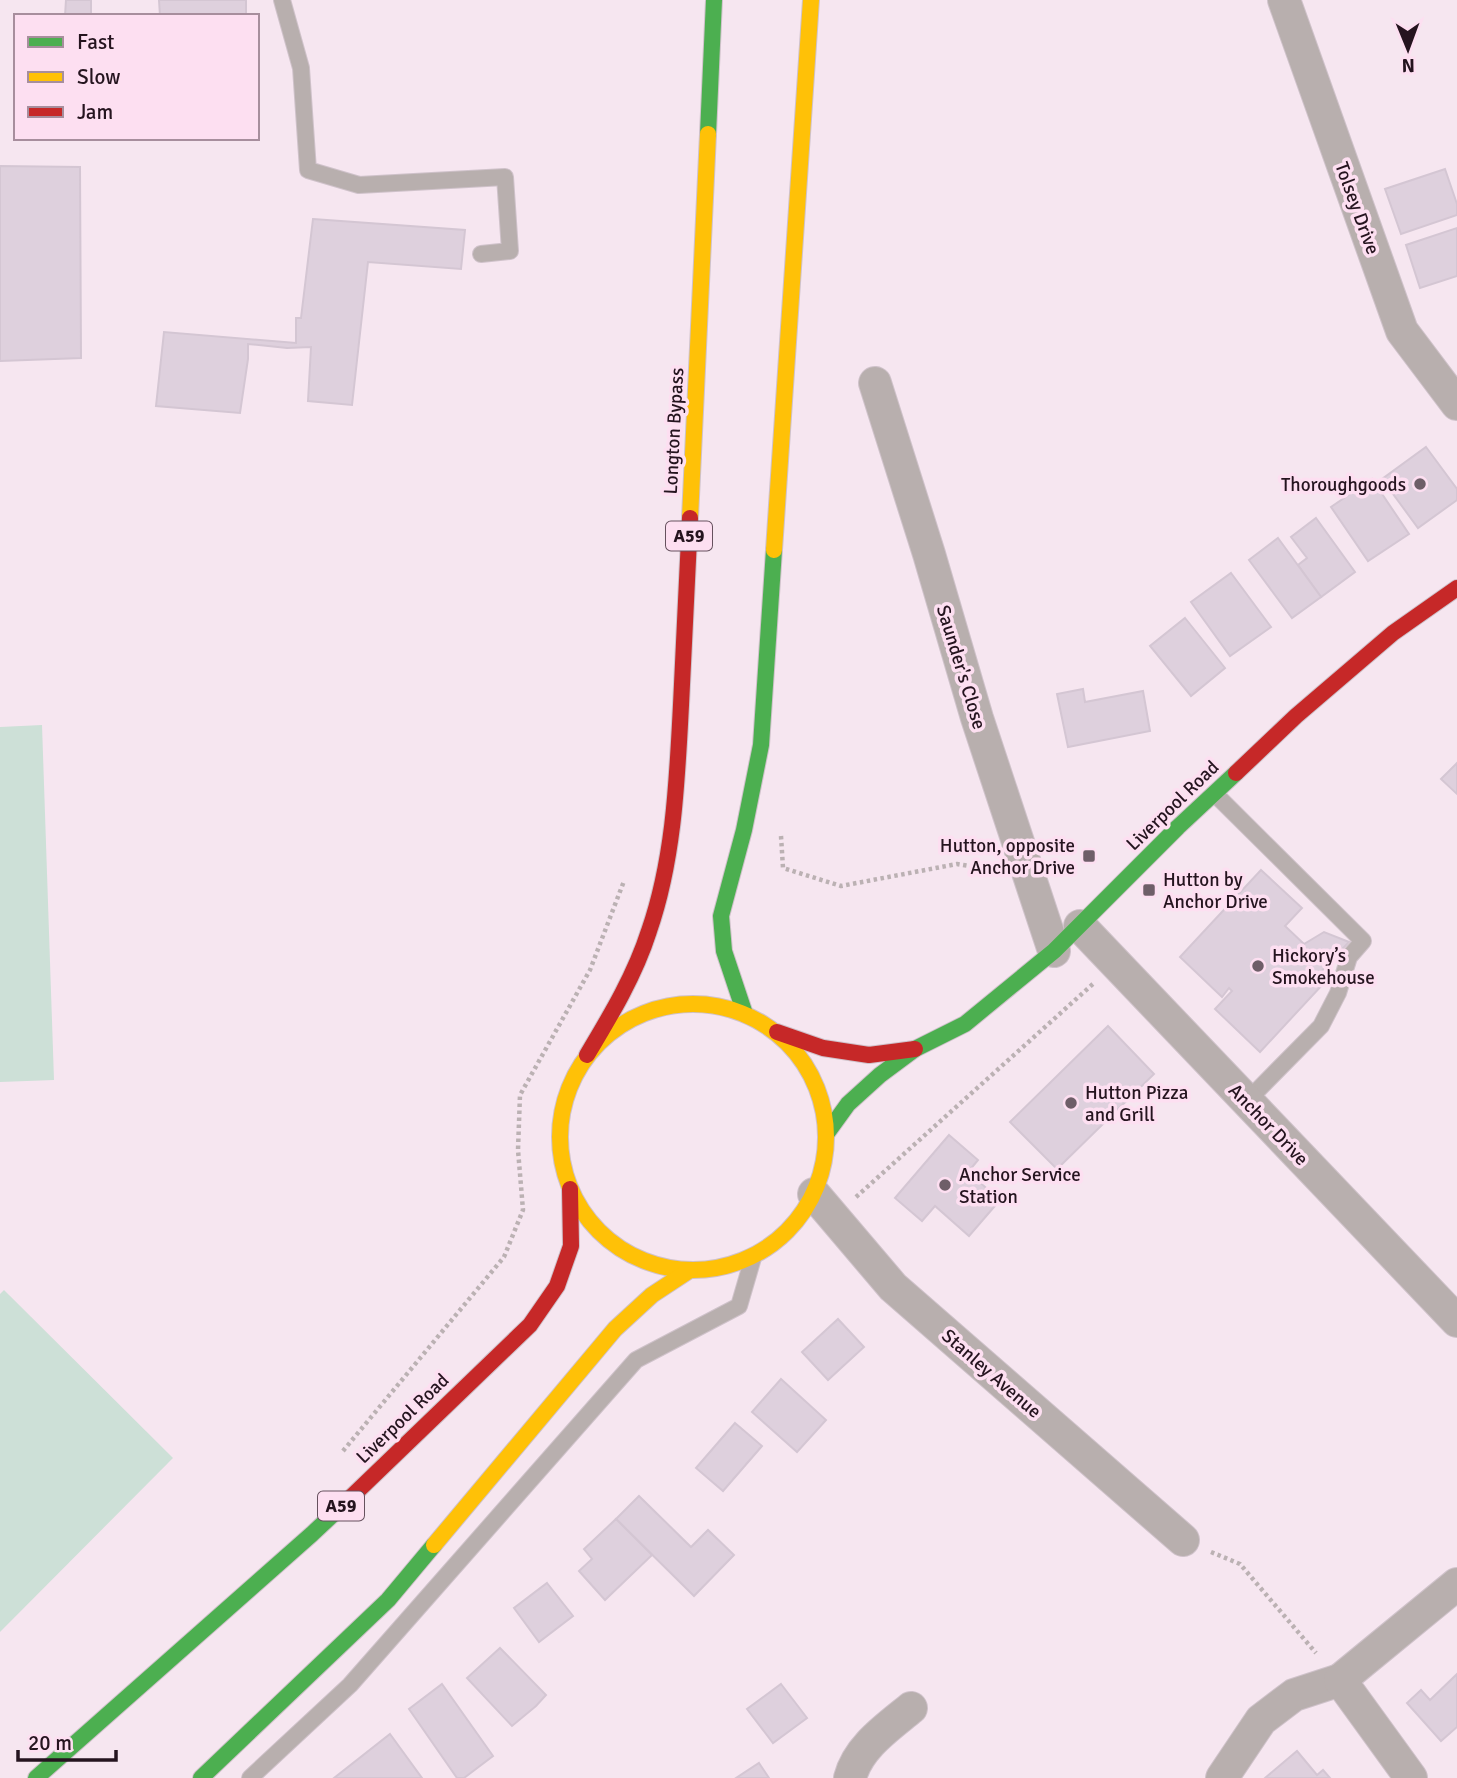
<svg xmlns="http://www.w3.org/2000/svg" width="1457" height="1778" font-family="Signika,sans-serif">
<rect width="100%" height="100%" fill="#f6e6f0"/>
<g fill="#cde0d7">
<polygon points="42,725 54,1080 0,1082 0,727"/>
<polygon points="4,1290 173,1458 0,1632 0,1294"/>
</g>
<g fill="#ded0dd" stroke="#d4c6d3" stroke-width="2">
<polygon points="66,0 91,0 91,16 65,16"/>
<polygon points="159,0 246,0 246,16 160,16"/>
<polygon points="0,166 80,167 81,358 0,361"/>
<polygon points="1445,169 1457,204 1457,215 1401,234 1385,189"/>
<polygon points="313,219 465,230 461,269 368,262 352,405 308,401 311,347 287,348 248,344 248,359 240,413 156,406 164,332 296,343 296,318 301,318"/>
<polygon points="1457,228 1457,276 1420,288 1406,245"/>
<polygon points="1426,447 1457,489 1457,500 1418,528 1382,479"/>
<polygon points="1372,479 1409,534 1368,561 1331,507"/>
<polygon points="1316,518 1355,572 1321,597 1298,565 1307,558 1291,537"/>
<polygon points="1278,538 1321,597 1292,618 1249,560"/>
<polygon points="1231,573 1271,627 1230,656 1191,602"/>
<polygon points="1185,618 1225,668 1191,696 1150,646"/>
<polygon points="1083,689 1085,702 1143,691 1150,731 1068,747 1057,694"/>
<polygon points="1457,763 1457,794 1441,779"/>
<polygon points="1261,870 1302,908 1285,926 1304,944 1324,932 1349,942 1318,975 1323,984 1260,1052 1215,1009 1232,991 1229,988 1222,997 1180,957"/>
<polygon points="1108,1026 1154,1074 1057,1169 1010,1122"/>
<polygon points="949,1135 978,1160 968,1172 1000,1200 969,1236 935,1206 922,1221 895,1198"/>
<polygon points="838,1319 864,1347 828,1380 802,1352"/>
<polygon points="781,1379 826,1420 797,1452 752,1412"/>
<polygon points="735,1423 762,1446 723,1491 696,1468"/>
<polygon points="639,1496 691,1547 708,1530 734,1555 694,1596 616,1519"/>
<polygon points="616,1519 652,1555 605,1600 579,1571 592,1559 584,1549"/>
<polygon points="547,1583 573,1616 539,1642 514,1608"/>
<polygon points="500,1648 546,1695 536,1706 512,1726 467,1678"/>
<polygon points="1457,1674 1457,1727 1441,1741 1407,1703 1421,1690 1430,1700"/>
<polygon points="442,1684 493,1756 464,1778 457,1778 409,1709"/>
<polygon points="781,1684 807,1718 773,1743 747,1709"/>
<polygon points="390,1734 422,1778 334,1778"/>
<polygon points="1297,1751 1317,1775 1323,1770 1330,1778 1265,1778"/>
<polygon points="759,1763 769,1778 736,1778"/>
</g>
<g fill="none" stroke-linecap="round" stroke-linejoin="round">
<defs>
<g id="lane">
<polyline points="282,0 301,68 308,170 359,185 505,177 510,251 481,254"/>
<polyline points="1215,794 1363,941 1349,957 1338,993 1321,1026 1247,1101"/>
<polyline points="250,1778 350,1685 636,1360 739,1306 753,1258"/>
</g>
<g id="street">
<polyline points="1284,0 1402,331 1457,404"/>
<polyline points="875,383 929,554 977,718 1054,951"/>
<polyline points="1080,926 1457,1321"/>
<polyline points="814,1194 893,1287 1183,1540"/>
<path d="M850,1778C858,1747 888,1727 911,1708"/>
<polyline points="1222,1778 1261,1720 1294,1695 1340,1680"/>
<polyline points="1411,1778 1340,1680 1457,1584"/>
</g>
<g id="fast">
<polyline points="708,134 714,0"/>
<polyline points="745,1014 724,951 721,916 744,830 761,745 774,550"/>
<polyline points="827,1133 848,1104 880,1075 915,1049 965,1024 1054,951 1178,827 1236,773"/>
<polyline points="36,1778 312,1534 345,1503"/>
<polyline points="201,1778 388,1600 434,1545"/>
</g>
<g id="slow">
<polyline points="690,518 708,134"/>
<polyline points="774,550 811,0"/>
<circle cx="693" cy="1137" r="133"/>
<polyline points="434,1545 615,1329 652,1295 690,1270"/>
</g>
<g id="jam">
<polyline points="1236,773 1296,716 1393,633 1457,588"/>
<polyline points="777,1032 823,1048 869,1055 915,1049"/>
<path d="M587,1055C611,1015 635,975 649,931C674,859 677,781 681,705C684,643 687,581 690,518"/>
<polyline points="345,1503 530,1325 557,1286 571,1246 570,1189"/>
</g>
</defs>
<use href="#lane" stroke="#cfc2ca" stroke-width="18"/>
<use href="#street" stroke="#cfc2ca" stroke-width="34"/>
<use href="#fast" stroke="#cfc2ca" stroke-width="18"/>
<use href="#slow" stroke="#cfc2ca" stroke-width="18"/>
<use href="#jam" stroke="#cfc2ca" stroke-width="18"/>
<g stroke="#bbb1b3" stroke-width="4.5" stroke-dasharray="3.5 3.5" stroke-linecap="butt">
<polyline points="781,836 783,868 841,886 957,864 993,870"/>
<polyline points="856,1197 1094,983"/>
<polyline points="343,1451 504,1257 523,1210 518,1150 520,1095 590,970 624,881"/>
<polyline points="1211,1552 1240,1564 1316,1653"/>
</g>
<use href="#lane" stroke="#b8afae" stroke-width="16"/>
<use href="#street" stroke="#b8afae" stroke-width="32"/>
<use href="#fast" stroke="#4caf50" stroke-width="16"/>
<use href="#slow" stroke="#ffc107" stroke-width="16"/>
<use href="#jam" stroke="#c62828" stroke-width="16"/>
</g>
<g fill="#6e5e68" stroke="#fddff1" stroke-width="2.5">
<circle cx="1420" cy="484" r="7"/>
<rect x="1082" y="849" width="14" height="14" rx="3.5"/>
<rect x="1142" y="883" width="14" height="14" rx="3.5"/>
<circle cx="1258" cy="966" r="7"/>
<circle cx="1071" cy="1103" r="7"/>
<circle cx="945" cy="1185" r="7"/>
</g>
<g text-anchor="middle" stroke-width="7" stroke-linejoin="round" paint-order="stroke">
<g fill="#fddff1" stroke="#66515e" stroke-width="2">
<rect x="666" y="521.5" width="46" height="29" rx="5"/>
<rect x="318" y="1491.5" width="46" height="29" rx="5"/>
</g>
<g font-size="18" font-weight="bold" fill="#25141f">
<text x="689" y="542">A59</text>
<text x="341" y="1512">A59</text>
</g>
<g font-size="19" fill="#25141f" stroke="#fddff1">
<text transform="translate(1358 208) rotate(70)" y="7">Tolsey Drive</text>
<text transform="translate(673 431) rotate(-87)" y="7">Longton Bypass</text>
<text transform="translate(962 667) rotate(73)" y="7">Saunder's Close</text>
<text transform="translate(1172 805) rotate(-44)" y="7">Liverpool Road</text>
<text transform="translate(1269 1124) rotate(46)" y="7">Anchor Drive</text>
<text transform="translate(992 1373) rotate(41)" y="7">Stanley Avenue</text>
<text transform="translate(402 1418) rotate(-44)" y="7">Liverpool Road</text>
</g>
<g font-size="19" fill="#25141f" stroke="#fddff1" text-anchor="start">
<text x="1406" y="491" text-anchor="end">Thoroughgoods</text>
<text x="1075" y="852" text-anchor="end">Hutton, opposite<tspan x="1075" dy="22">Anchor Drive</tspan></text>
<text x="1163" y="886">Hutton by<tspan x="1163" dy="22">Anchor Drive</tspan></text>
<text x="1272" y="962">Hickory’s<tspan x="1272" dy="22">Smokehouse</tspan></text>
<text x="1085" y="1099">Hutton Pizza<tspan x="1085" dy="22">and Grill</tspan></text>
<text x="959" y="1181">Anchor Service<tspan x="959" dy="22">Station</tspan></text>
</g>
</g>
<rect x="14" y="14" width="245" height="126" fill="#fddff1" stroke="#a78e9d" stroke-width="2"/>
<rect x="28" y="37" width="35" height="10" fill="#4caf50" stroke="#a78e9d" stroke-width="2"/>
<text x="77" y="49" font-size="21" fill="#25141f">Fast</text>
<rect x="28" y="72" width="35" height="10" fill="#ffc107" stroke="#a78e9d" stroke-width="2"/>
<text x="77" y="84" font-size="21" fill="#25141f">Slow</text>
<rect x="28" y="107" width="35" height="10" fill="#c62828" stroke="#a78e9d" stroke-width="2"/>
<text x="77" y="119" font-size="21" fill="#25141f">Jam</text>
<g transform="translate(1408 49) rotate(179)" stroke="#fddff1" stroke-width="5" paint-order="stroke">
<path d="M0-5L12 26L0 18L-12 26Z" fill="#25141f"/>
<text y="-10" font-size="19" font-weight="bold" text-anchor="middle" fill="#25141f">N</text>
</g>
<path d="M18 1750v10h98v-10" fill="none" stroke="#25141f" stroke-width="3.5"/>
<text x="28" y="1750" font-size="21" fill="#25141f" stroke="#fddff1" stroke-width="5" paint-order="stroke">20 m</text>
</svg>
